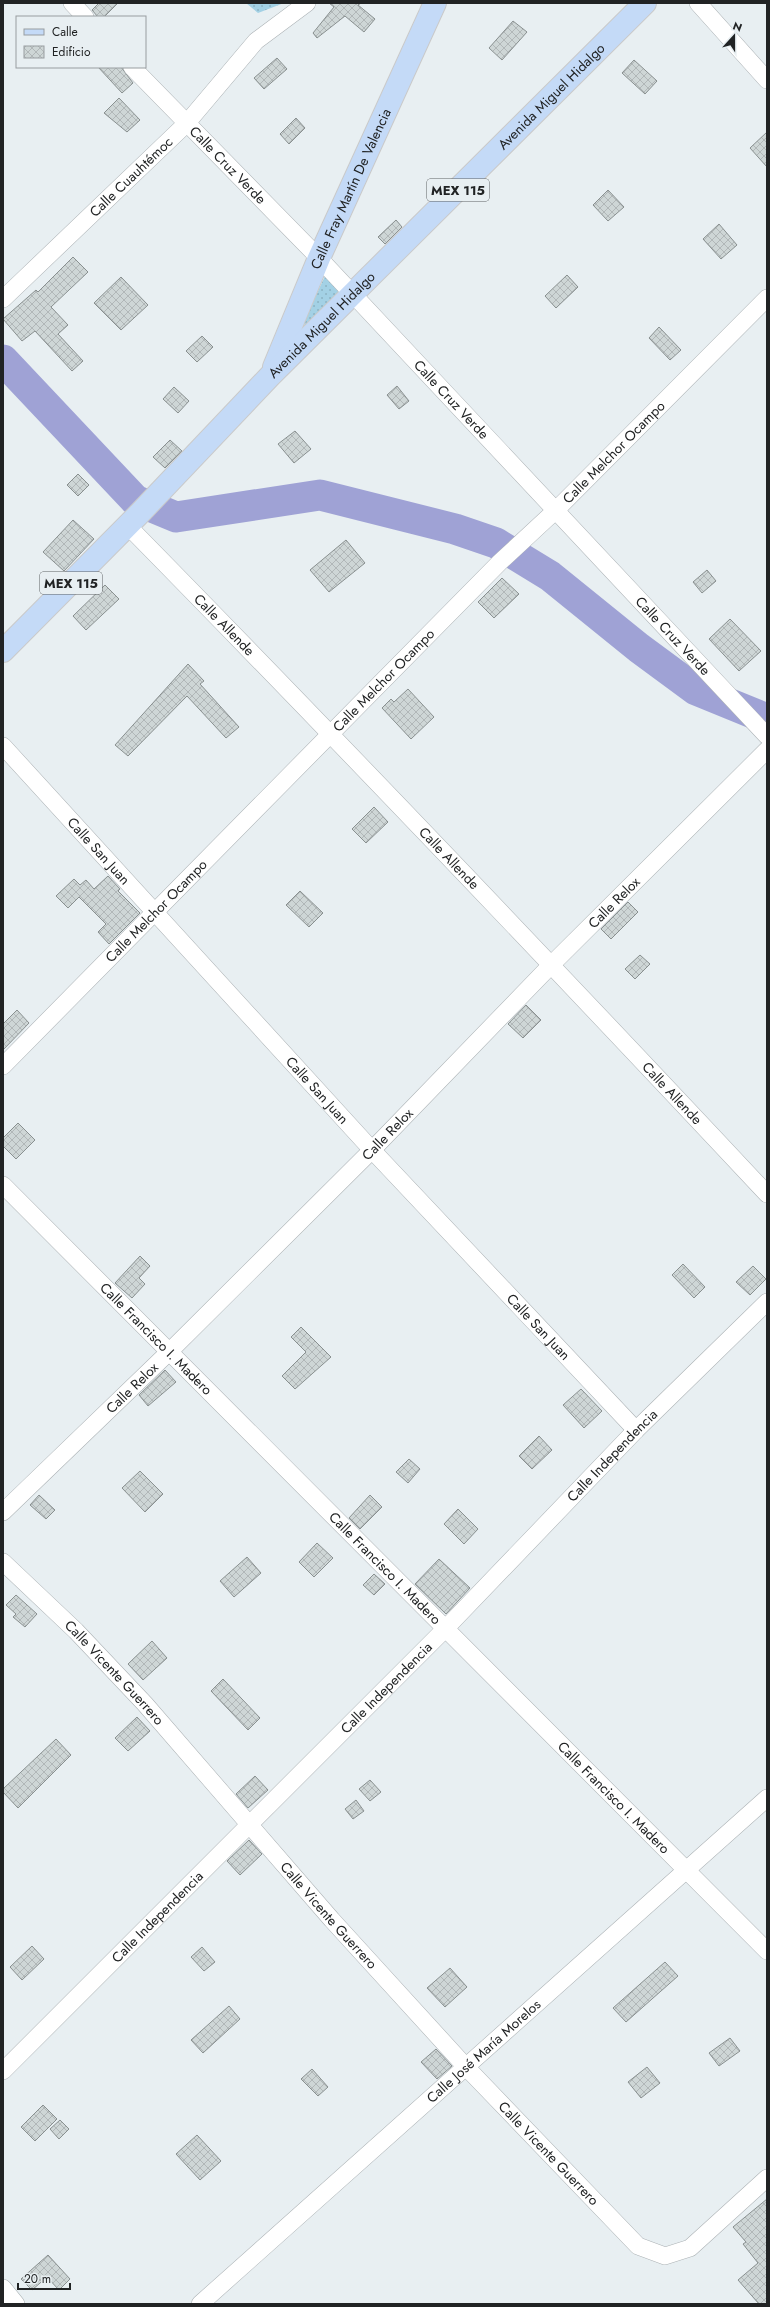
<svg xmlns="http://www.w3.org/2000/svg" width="770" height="2307" font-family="Jost,sans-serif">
<defs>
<pattern id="park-dots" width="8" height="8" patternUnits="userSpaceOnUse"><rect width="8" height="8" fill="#a3d1e5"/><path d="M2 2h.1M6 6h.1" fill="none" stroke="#8cb3c4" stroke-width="1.8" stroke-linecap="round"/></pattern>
<pattern id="building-cross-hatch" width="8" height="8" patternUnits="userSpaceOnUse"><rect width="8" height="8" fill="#ced6d6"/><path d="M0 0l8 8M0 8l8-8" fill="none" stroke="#b1b7b8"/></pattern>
</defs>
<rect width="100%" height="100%" fill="#e8eff2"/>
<g fill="url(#park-dots)">
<polygon points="246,3 284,3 258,13"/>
<polygon points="325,276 349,299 311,332 303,323"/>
</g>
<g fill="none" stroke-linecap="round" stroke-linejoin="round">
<polyline stroke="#9fa2d5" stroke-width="31" points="3,360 135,500 176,517 320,495 455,529 496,543 550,576 639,648 696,690 767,719"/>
</g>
<g fill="url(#building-cross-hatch)" stroke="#899090">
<polygon points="99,3 118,3 104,17 98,17 92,10"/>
<polygon points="329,3 361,3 358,5 375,19 364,32 345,16 317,38 313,33 334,7"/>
<polygon points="513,21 527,32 502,60 489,48"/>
<polygon points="277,58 287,69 264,89 254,78"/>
<polygon points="634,60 657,81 645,94 622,73"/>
<polygon points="98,67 121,67 133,83 122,93"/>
<polygon points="119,98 140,120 127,132 104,113"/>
<polygon points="296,118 305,128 289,144 280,134"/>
<polygon points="767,132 767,167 750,148"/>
<polygon points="608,190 624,207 608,221 593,205"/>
<polygon points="396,220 402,227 385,244 378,237"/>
<polygon points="719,224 737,245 721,259 703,239"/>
<polygon points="73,257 88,272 51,307 68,325 58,334 83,361 72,371 35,331 22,341 3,319 36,290 38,292"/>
<polygon points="567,275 578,287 556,308 545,296"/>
<polygon points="121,277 148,305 121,330 94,303"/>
<polygon points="659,327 681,350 670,360 649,338"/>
<polygon points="202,336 213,347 197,362 186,351"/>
<polygon points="397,386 409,401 399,409 387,395"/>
<polygon points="174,387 189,401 178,413 163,399"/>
<polygon points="295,431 311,449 294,463 278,444"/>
<polygon points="170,440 182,451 165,468 153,457"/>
<polygon points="78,474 89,485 78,496 67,485"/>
<polygon points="73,520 94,539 64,571 43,552"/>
<polygon points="346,540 365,563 329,592 310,570"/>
<polygon points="707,570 716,581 702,593 693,582"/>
<polygon points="502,578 519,594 494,618 478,602"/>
<polygon points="105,585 119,599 86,630 73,616"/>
<polygon points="730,619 761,651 739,671 709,639"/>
<polygon points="188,664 204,681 200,684 239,727 226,738 187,696 128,756 115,745"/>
<polygon points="408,689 434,717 411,739 382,708 391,699 394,702"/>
<polygon points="374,807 388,822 366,843 352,829"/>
<polygon points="108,876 120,889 118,891 140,913 109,944 98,932 106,924 79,897 68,908 56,896 74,879 80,885 86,880 94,889"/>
<polygon points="300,891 323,913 309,927 286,905"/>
<polygon points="628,902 638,912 611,939 601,929"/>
<polygon points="640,955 650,964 635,979 625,969"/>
<polygon points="526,1005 541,1020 523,1038 508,1024"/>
<polygon points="17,1010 29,1023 3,1050 3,1024"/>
<polygon points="18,1123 35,1140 16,1159 3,1146 3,1138"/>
<polygon points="140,1256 150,1266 139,1278 145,1284 132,1298 115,1283"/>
<polygon points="683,1264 705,1287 694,1298 672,1275"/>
<polygon points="753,1266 766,1279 750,1295 736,1282"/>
<polygon points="301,1327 331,1357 295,1389 282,1376 306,1352 291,1337"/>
<polygon points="165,1370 176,1382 148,1406 139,1395"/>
<polygon points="581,1389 602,1411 584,1428 563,1405"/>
<polygon points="539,1436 552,1450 532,1469 519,1456"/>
<polygon points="409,1459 420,1469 408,1483 396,1472"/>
<polygon points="140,1471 163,1494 145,1512 122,1488"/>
<polygon points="39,1495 55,1510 46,1519 30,1505"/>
<polygon points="370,1495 382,1507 360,1529 349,1518"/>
<polygon points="458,1509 478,1529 464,1544 444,1524"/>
<polygon points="317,1543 333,1558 314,1577 299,1562"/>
<polygon points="247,1557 261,1573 234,1597 220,1581"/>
<polygon points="439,1559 470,1588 446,1614 415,1584"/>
<polygon points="374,1574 385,1584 374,1595 363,1585"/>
<polygon points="16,1595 37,1614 25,1627 13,1617 16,1614 6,1605"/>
<polygon points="152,1641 167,1658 143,1680 128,1664"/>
<polygon points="223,1679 260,1718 248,1730 211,1691"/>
<polygon points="137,1717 150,1731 128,1751 115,1738"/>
<polygon points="56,1739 71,1755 18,1808 3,1792 3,1789"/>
<polygon points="255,1776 268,1790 248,1808 236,1794"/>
<polygon points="370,1780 381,1792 370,1801 359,1789"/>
<polygon points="356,1800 364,1811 353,1819 345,1809"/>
<polygon points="249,1840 262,1854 240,1875 227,1861"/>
<polygon points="32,1946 44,1959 22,1980 10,1967"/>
<polygon points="202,1947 215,1962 204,1971 191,1957"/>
<polygon points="665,1962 678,1976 626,2022 613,2008"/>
<polygon points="450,1968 467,1987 445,2007 427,1988"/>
<polygon points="229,2006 240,2019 203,2053 191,2040"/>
<polygon points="730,2038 740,2051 719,2066 709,2053"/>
<polygon points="436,2049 452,2066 437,2079 421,2062"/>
<polygon points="647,2067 660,2083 641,2098 628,2082"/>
<polygon points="312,2069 328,2087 318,2096 301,2079"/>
<polygon points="43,2105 57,2119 35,2141 21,2127"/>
<polygon points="60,2120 69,2129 59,2139 50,2129"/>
<polygon points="197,2135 221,2161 200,2180 176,2154"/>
<polygon points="767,2199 767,2304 759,2304 738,2280 758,2263 743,2244 746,2242 733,2227"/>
<polygon points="48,2255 70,2279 59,2290 47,2277 32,2290 21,2279"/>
</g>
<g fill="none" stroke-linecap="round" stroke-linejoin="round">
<defs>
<g id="street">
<polyline points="72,3 85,17"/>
<polyline points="698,3 767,80"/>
<path id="s1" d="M132,67L319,258L767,736"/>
<path id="s2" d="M3,299L186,124L256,41L307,3"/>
<path id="s3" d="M128,526C344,746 556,969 767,1194"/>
<path id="s4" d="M3,746L372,1150L636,1430"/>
<path id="s5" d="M3,1066L500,562L555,511L767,298"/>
<path id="s6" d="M3,1185L767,1951"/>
<path id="s7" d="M3,1512L170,1351L372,1150L552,964L767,750"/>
<path id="s8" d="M3,1562L76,1631L145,1704L332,1920L466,2067L638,2246L665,2256L690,2248L767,2178"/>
<path id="s9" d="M3,2071L446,1628L636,1430L767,1302"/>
<polyline points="3,2288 16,2304"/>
<path id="s10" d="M200,2304L767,1798"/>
</g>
<g id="primary">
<path id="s11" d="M274,367L319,258L435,3"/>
<path id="s12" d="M3,651L139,514L270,376L645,3"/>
</g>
</defs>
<use href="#street" stroke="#acb2b5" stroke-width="18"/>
<use href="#primary" stroke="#cacaca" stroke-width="24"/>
<use href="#street" stroke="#fff" stroke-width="17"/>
<use href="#primary" stroke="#c4daf7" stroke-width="22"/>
</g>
<g text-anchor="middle" stroke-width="3" stroke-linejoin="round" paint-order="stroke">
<g fill="#e8eff2" stroke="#5d6062" stroke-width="1">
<rect x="427" y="179" width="62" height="22" rx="3"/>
<rect x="40" y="572" width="62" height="22" rx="3"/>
</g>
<g font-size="13" font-weight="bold" fill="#212324">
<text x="458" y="195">MEX 115</text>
<text x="71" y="588">MEX 115</text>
</g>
<g font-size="14" fill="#212324" stroke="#e8eff2">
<text dy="5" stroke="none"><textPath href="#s12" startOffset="780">Avenida Miguel Hidalgo</textPath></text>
<text dy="5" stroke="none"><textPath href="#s1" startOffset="137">Calle Cruz Verde</textPath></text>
<text dy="5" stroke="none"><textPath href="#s2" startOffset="177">Calle Cuauhtémoc</textPath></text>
<text dy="5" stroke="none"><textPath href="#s11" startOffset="194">Calle Fray Martín De Valencia</textPath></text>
<text dy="5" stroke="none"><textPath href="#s12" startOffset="456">Avenida Miguel Hidalgo</textPath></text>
<text dy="5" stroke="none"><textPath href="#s1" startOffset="461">Calle Cruz Verde</textPath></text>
<text dy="5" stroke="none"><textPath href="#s5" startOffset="866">Calle Melchor Ocampo</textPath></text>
<text dy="5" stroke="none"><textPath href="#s3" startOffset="138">Calle Allende</textPath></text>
<text dy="5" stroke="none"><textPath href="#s1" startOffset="785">Calle Cruz Verde</textPath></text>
<text dy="5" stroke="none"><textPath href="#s5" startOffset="542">Calle Melchor Ocampo</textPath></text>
<text dy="5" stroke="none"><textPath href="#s4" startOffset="142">Calle San Juan</textPath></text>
<text dy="5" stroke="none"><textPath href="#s3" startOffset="462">Calle Allende</textPath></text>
<text dy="5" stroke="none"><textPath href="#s7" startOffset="863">Calle Relox</textPath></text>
<text dy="5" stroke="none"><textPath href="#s5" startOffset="218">Calle Melchor Ocampo</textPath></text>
<text dy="5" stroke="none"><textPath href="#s4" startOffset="466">Calle San Juan</textPath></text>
<text dy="5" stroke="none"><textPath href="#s3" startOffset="786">Calle Allende</textPath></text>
<text dy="5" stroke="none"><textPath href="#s7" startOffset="539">Calle Relox</textPath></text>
<text dy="5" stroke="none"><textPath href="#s4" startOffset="790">Calle San Juan</textPath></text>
<text dy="5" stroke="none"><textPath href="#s6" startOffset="217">Calle Francisco I. Madero</textPath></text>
<text dy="5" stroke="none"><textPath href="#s7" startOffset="179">Calle Relox</textPath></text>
<text dy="5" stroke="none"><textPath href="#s9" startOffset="866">Calle Independencia</textPath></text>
<text dy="5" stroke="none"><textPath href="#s6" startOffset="541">Calle Francisco I. Madero</textPath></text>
<text dy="5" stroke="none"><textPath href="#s8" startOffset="157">Calle Vicente Guerrero</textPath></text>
<text dy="5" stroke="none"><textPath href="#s9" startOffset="542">Calle Independencia</textPath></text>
<text dy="5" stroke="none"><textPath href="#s6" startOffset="865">Calle Francisco I. Madero</textPath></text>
<text dy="5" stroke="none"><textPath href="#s8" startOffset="481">Calle Vicente Guerrero</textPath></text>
<text dy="5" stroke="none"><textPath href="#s9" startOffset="218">Calle Independencia</textPath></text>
<text dy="5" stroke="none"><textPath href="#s10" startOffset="380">Calle José María Morelos</textPath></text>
<text dy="5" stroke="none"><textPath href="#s8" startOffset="805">Calle Vicente Guerrero</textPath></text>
</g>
</g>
<rect width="770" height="2307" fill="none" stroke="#212324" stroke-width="8"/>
<rect x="16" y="16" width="130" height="52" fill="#e8eff2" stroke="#989da0"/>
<rect x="24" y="29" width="20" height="6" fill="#c4daf7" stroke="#989da0"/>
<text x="52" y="36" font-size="12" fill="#212324">Calle</text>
<rect x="24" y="46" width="20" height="12" fill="url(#building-cross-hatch)" stroke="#989da0"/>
<text x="52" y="56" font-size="12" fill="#212324">Edificio</text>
<g transform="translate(734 36) rotate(21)" stroke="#e8eff2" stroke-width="3" paint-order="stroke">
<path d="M0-3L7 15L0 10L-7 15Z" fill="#212324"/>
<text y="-6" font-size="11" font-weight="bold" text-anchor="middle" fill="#212324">N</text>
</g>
<path d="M18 2283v6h52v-6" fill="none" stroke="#212324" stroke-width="2"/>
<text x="24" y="2283" font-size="12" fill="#212324" stroke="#e8eff2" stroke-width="3" paint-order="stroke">20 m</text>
</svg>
